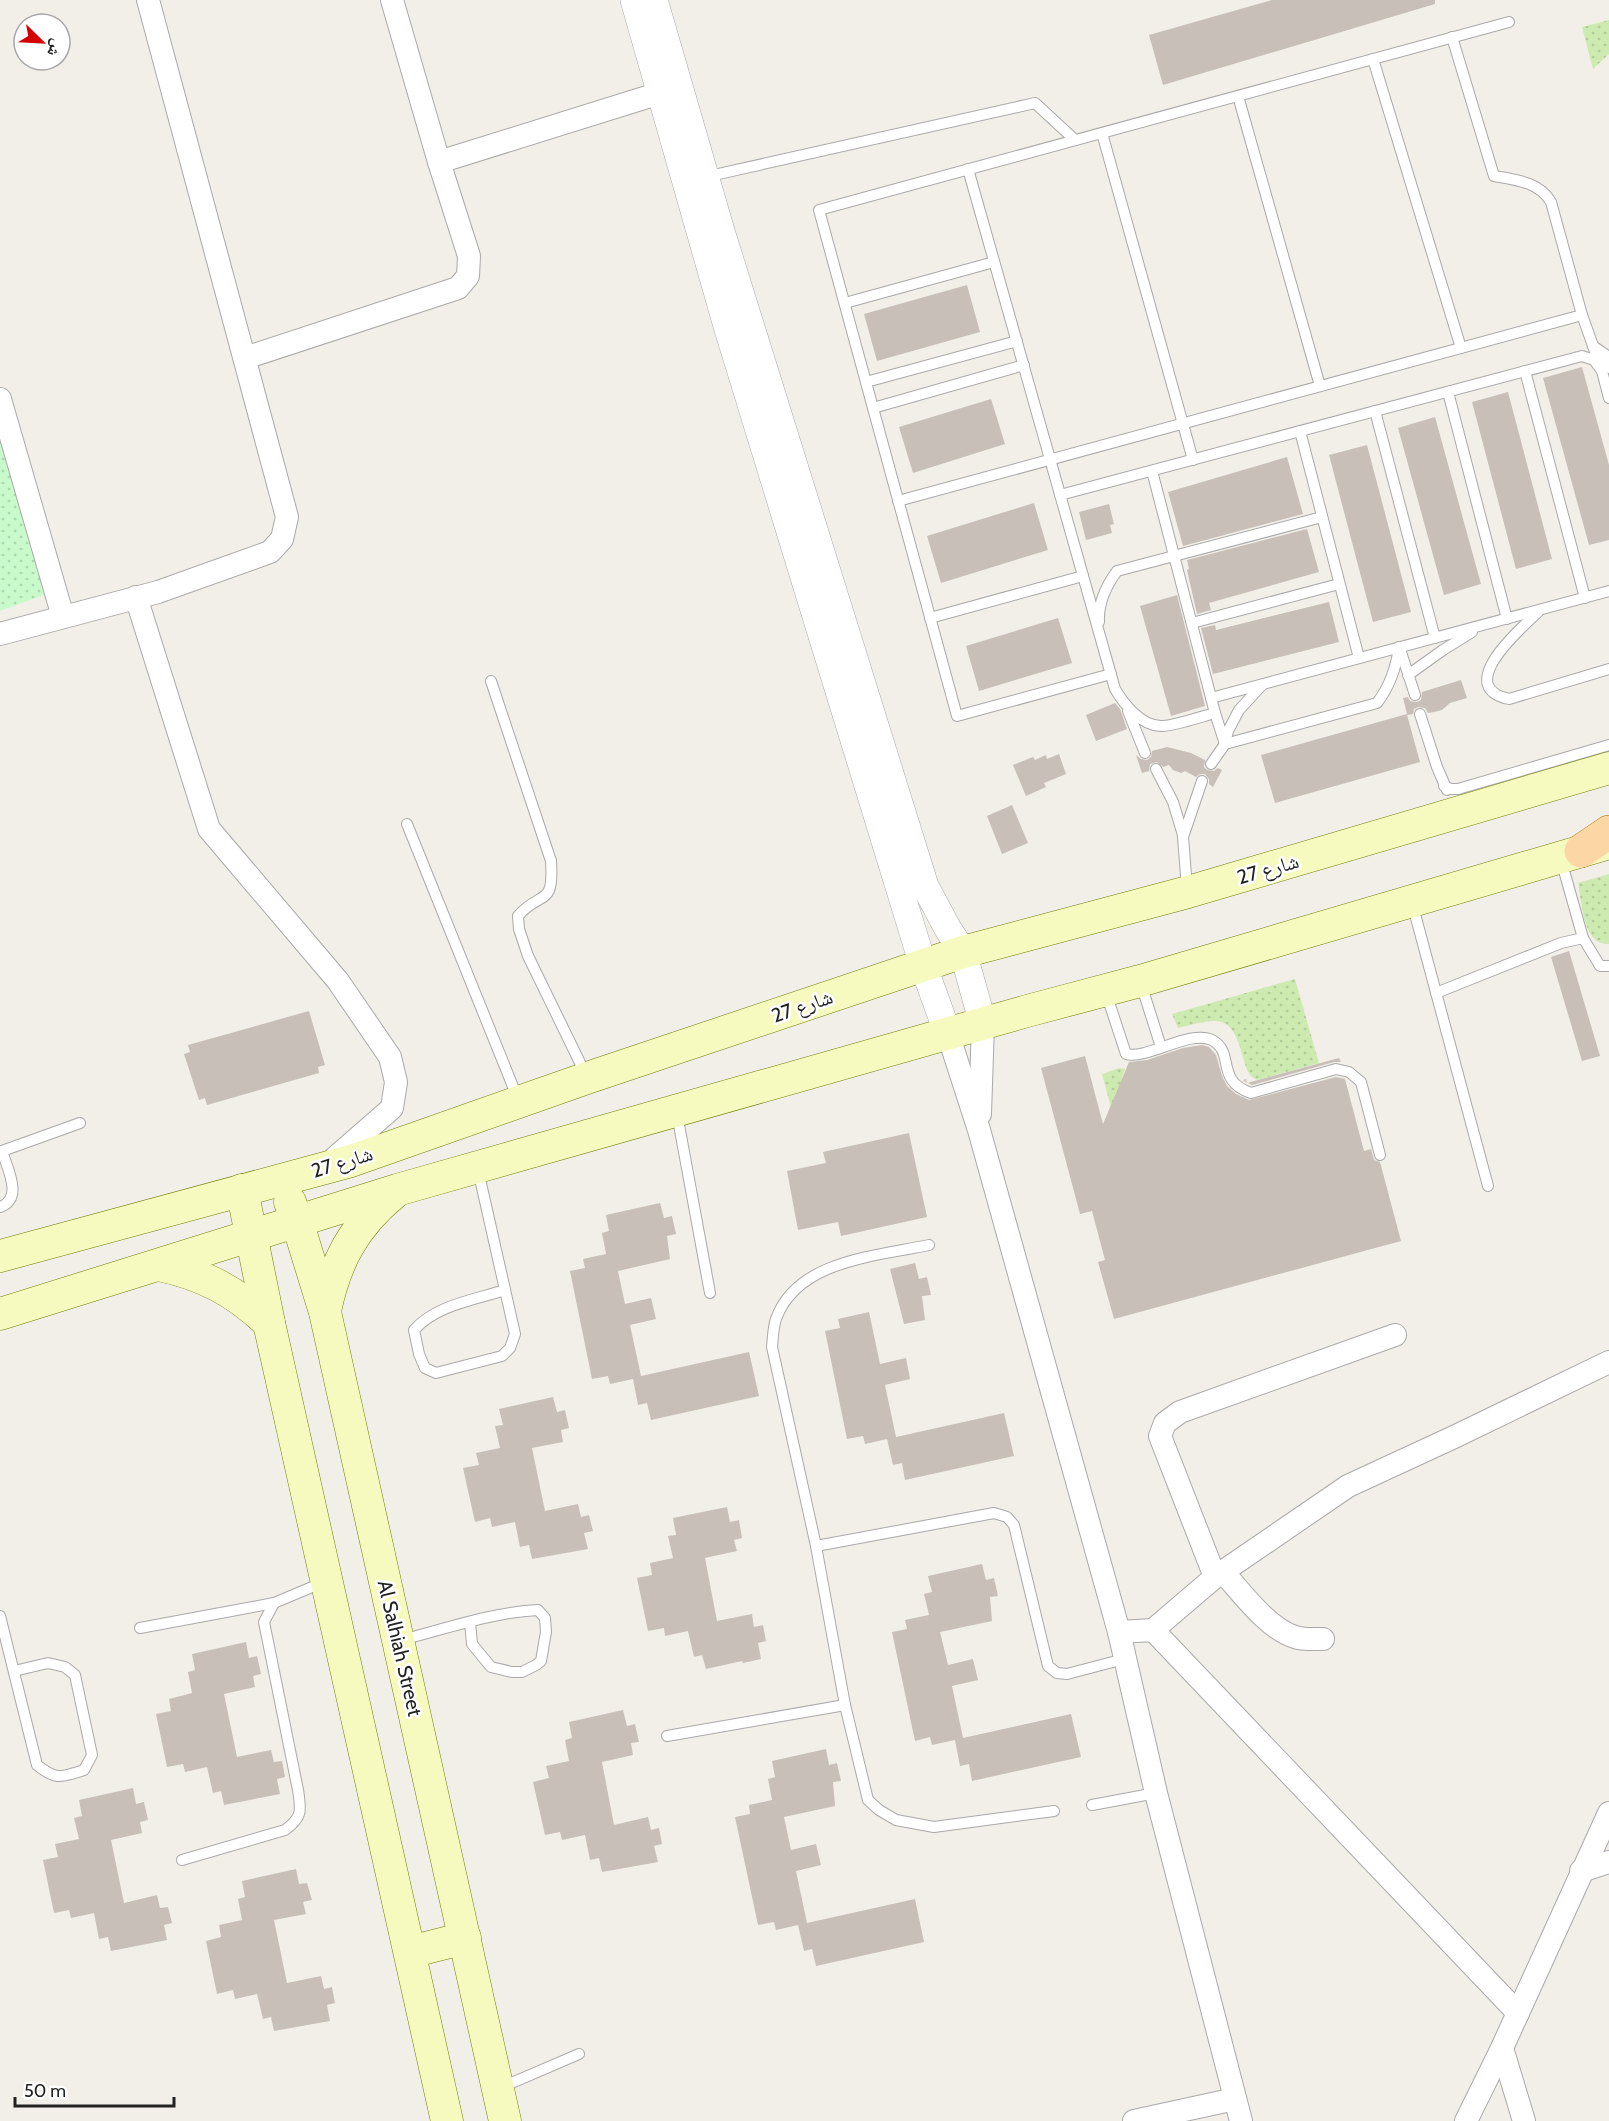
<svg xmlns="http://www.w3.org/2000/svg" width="1609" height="2121" font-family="Cabin,'Noto Naskh Arabic',sans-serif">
<defs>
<pattern id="grass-dots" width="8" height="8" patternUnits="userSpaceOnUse" patternTransform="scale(1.5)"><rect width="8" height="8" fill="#cdebb0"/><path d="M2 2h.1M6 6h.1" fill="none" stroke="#b0c997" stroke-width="1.8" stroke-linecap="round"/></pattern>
<pattern id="park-dots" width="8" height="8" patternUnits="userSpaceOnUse" patternTransform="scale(1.5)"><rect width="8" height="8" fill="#c8facc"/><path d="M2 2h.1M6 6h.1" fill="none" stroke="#acd6af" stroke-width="1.8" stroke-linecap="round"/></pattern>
</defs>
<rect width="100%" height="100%" fill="#f2efe9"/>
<g fill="url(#grass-dots)">
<polygon points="1609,20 1609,54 1593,69 1582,27"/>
<path d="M1609,874V944C1583,946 1582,903 1578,883Z"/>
<path d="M1295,979L1319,1063L1257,1080C1248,1075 1247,1070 1244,1061C1232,1013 1221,1017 1178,1028L1172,1014Z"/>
<path d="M1119,1068L1125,1069C1118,1086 1121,1099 1113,1115L1102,1074Z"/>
</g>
<polygon fill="url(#park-dots)" points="0,427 49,593 0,611"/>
<g fill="#c7bfb8">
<polygon points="1272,0 1435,0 1435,4 1163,85 1149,35"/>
<polygon points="967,285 980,332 877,361 864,314"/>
<polygon points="1582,367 1609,465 1609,540 1589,545 1543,378"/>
<polygon points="1508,392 1552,559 1516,569 1472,402"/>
<polygon points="991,399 1005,444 913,473 899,427"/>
<polygon points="1435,417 1481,584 1444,595 1398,428"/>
<polygon points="1367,445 1411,612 1373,622 1329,455"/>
<polygon points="1287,457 1303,514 1183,546 1168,492"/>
<polygon points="1034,503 1048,550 941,583 927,536"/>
<polygon points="1109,504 1114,524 1110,525 1112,533 1086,540 1079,512"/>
<polygon points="1307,529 1319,572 1209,603 1211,610 1197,614 1187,570 1189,569 1187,560"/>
<polygon points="1177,595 1205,706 1171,716 1140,606"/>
<polygon points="1329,602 1339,642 1213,674 1201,628 1215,625 1216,630"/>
<polygon points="1058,618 1072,663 979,691 966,646"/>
<polygon points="1461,680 1467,698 1450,703 1442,710 1434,712 1428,713 1425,708 1418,707 1414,709 1413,714 1407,715 1420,762 1275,803 1261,755 1407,714 1403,698 1408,697 1410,701 1417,702 1421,700 1422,692"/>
<polygon points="1115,703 1120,709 1127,729 1096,741 1086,715"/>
<polygon points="1167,747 1191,753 1205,760 1204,767 1207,770 1214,771 1218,768 1222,770 1213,787 1209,784 1209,779 1205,774 1200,774 1196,777 1185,771 1181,773 1173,770 1169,765 1163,767 1157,762 1150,764 1149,771 1142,773 1136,755 1141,759 1147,760 1151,757 1152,751"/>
<polygon points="1059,754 1066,774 1044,783 1046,787 1026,796 1013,765 1033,757 1035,760 1046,755 1047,759"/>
<polygon points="1012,805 1028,843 1002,854 987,816"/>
<polygon points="1569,951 1600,1056 1582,1061 1551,957"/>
<polygon points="309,1011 325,1065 318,1067 319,1073 207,1105 205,1098 199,1100 184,1054 190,1052 188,1045"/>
<polygon points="1202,1045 1209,1047 1216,1055 1222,1076 1227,1086 1236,1094 1249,1100 1336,1077 1345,1079 1364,1151 1371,1149 1374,1160 1380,1162 1401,1241 1114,1319 1098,1262 1105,1260 1092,1211 1080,1214 1041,1068 1085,1056 1103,1124 1129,1062 1147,1060 1183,1048"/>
<polygon points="1339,1058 1341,1062 1334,1062 1252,1085 1244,1081 1243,1080 1246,1079 1247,1083"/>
<polygon points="909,1133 927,1217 841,1236 838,1222 798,1230 787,1171 826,1163 823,1152"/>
<polygon points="660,1203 664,1218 672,1216 676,1234 667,1236 670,1259 618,1271 625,1304 651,1298 656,1319 630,1325 641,1376 749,1352 759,1396 651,1420 647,1403 638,1405 633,1379 610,1384 608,1376 592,1379 570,1271 585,1268 583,1259 606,1254 602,1233 609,1231 606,1215"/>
<polygon points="915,1263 919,1279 927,1277 931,1295 922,1296 925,1320 904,1324 890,1269"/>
<polygon points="869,1312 880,1364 906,1358 910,1379 885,1385 896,1437 1004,1413 1014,1456 905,1480 902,1463 893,1465 887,1439 865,1444 863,1436 847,1439 825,1331 840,1328 838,1319"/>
<polygon points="553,1397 557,1412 565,1410 569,1428 561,1430 563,1442 532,1448 545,1511 578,1504 581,1517 589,1515 593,1531 584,1533 588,1549 532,1559 529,1545 520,1547 515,1522 492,1527 490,1518 475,1522 463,1468 479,1465 476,1453 500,1448 495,1426 503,1425 499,1409"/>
<polygon points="727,1507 730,1522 739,1520 742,1538 734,1540 737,1551 705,1558 717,1621 752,1614 754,1627 763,1625 766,1641 758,1643 761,1659 743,1663 742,1661 706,1669 702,1655 694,1657 688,1631 665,1636 664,1628 648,1631 637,1578 652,1575 650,1563 673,1558 668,1536 676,1535 673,1518"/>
<polygon points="982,1564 986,1580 994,1578 998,1596 990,1597 992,1621 940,1632 948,1665 973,1659 978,1680 952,1686 963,1738 1071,1714 1081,1757 972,1781 969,1764 960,1766 955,1740 932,1745 930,1737 915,1741 892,1632 907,1629 905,1620 929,1615 924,1594 932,1592 928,1576"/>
<polygon points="246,1642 249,1658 257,1656 261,1674 253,1676 255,1687 224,1694 237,1757 271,1750 274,1762 282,1761 285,1777 277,1779 280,1794 224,1805 221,1791 213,1793 207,1767 185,1772 183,1764 167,1767 156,1714 171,1711 169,1699 192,1693 188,1672 195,1670 192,1654"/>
<polygon points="623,1710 627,1726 635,1724 639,1742 631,1743 633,1755 602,1762 614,1825 648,1817 651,1830 659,1828 662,1844 654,1846 658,1862 602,1872 599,1858 590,1860 585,1835 562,1840 560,1832 545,1835 533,1782 549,1778 546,1766 569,1761 565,1740 572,1738 569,1722"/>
<polygon points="826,1749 829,1765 837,1763 841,1781 833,1782 835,1806 784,1817 791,1850 816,1844 821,1865 796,1871 807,1923 915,1899 924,1942 816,1966 812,1949 804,1951 798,1925 776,1930 774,1922 758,1925 735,1817 750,1814 749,1805 772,1800 768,1779 775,1777 772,1761"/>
<polygon points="133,1788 136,1804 144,1802 148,1820 140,1822 142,1833 111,1840 124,1903 157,1895 160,1908 168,1907 172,1923 164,1925 167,1940 111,1951 108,1937 99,1939 94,1913 71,1918 69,1910 54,1913 43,1860 58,1857 55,1844 79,1839 74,1818 82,1816 79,1800"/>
<polygon points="296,1869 299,1884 307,1883 312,1900 303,1902 306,1914 274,1920 287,1983 321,1976 324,1989 332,1987 335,2003 327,2005 330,2021 274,2031 271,2017 263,2019 257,1994 235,1999 233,1990 217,1994 206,1941 221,1937 219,1925 242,1920 238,1899 245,1897 242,1881"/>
</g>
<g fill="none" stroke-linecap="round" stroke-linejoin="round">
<defs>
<g id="service">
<path d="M1452,37L1494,176C1517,180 1539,182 1551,202L1582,315L1602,371L1609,398"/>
<polyline points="1373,59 1461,348"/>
<polyline points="1238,96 1320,386"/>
<polyline points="1102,133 1193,460"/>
<path d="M968,169L1115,689C1124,704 1141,726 1161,726C1171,727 1203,716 1215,713"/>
<polyline points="705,177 1035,103 1075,140"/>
<polyline points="845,303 994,262"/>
<polyline points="1593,346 1606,355 1609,368"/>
<polyline points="1525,371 1585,598"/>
<polyline points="866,382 1017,341"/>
<polyline points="1448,392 1507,619"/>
<polyline points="873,408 1024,365"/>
<polyline points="1375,411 1435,638"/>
<polyline points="1300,431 1359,658"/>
<polyline points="1152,471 1215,713 1225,744"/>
<polyline points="1060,495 1582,356 1594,360 1602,371"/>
<polyline points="898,501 1582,315"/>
<path d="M1538,612C1520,629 1453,687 1509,699L1609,669"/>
<polyline points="930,618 1083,576"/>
<path d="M1099,622C1098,603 1106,586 1117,571L1322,517"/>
<polyline points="1192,623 1339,584"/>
<polyline points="1400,649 1415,695"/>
<polyline points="1111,674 957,716 819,210 1509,22"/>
<polyline points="1408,675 1443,650 1472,632"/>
<path d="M491,681L551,861C554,909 541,889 518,916L519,929L528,956L586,1075"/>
<polyline points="1211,698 1609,591"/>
<polyline points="1128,711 1145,753"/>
<polyline points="1420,714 1437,767 1447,790"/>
<path d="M1225,744L1377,703C1390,686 1396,669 1399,647"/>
<polyline points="1211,764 1225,744 1228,731 1239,710 1262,685"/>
<polyline points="1156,769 1173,802 1183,835"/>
<polyline points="1444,786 1451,789 1458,789 1609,745"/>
<polyline points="407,824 518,1099"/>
<polyline points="1561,860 1583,938"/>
<polyline points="1187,888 1183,837 1202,781"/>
<polyline points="1412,903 1488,1186"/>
<polyline points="1141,984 1161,1047"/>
<path d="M1106,993L1126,1054C1147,1060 1190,1029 1212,1040C1236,1053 1214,1080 1251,1093L1336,1069L1349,1072L1361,1082L1380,1155"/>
<polyline points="1436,993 1561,943 1583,938 1600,966 1609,966"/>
<polyline points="677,1114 710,1293"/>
<path d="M478,1170L515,1334L510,1348L502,1356L436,1373L425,1368L419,1354L414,1330C436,1305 474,1300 505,1290"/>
<path d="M0,1207C24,1199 7,1168 2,1151L80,1123"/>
<path d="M929,1245C877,1256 797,1260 776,1319C773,1327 773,1338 772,1347L816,1546L845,1705L868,1800L879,1810L896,1820L934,1827L1054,1811"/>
<polyline points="816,1546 994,1513 1007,1517 1014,1525 1048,1666 1057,1673 1067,1674 1124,1659"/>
<path d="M0,1616L37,1765C57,1781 61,1777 84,1770L92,1755L75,1675L65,1667L48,1663L14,1671"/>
<polyline points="140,1628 274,1603"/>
<path d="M401,1640C445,1629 493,1612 538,1610L545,1618L546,1632L541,1661L536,1665L522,1672H512L491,1667L472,1644L470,1623"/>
<polyline points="667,1736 845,1705"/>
<polyline points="1092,1805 1156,1793"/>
<path d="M182,1860L285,1830C303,1817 301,1810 298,1790L264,1622L274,1603L324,1582"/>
<polyline points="500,2088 579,2054"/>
</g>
<g id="minor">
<polyline points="439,162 660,93"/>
<polyline points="245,358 458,288 468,276 469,256 439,162 392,0"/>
<polyline points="0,399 63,617"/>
<polyline points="136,597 209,829 338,981 390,1057 396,1082 392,1108 329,1163"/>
<polyline points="0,634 158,592 270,552 282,539 287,517 148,0"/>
<polyline points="948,1034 979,1130 1119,1632 1156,1793 1241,2121"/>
<polyline points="980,1114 983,1024"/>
<path d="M1223,1572C1242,1593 1268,1629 1295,1637C1304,1640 1314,1639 1323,1639"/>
<polyline points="1215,1577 1160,1436 1165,1423 1180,1412 1395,1335"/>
<polyline points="1153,1630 1215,1577 1348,1486 1454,1437 1609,1362"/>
<polyline points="1119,1632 1153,1630 1518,2013"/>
<polyline points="1581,1871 1609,1862"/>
<polyline points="1502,2048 1524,2121"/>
<polyline points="1134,2121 1235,2099"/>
<polyline points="1466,2121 1502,2048 1609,1813"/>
</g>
<g id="tertiary">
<polyline points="634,0 727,326 923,965 948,1034"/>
<polyline points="654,0 721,231 925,886 948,929 963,952 983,1024"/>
</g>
<g id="secondary">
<polyline points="242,1190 269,1323 447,2121"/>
<polyline points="290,1202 297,1221 325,1312 505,2121"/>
<polyline points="0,1256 351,1161 587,1078 963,952 1188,892 1609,768"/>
<path d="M159,1265C205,1275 235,1291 269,1323"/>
<path d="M325,1311C335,1262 354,1226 393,1194"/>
<polyline points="0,1314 397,1190 1027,1011 1140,981 1606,844"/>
<polyline points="410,1952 465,1938"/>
</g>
<polyline id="primary" points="1581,851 1609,832"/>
</defs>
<use href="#service" stroke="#a9a9a9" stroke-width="12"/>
<use href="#minor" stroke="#a9a9a9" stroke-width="24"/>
<use href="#tertiary" stroke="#a9a9a9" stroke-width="28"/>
<use href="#secondary" stroke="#707d05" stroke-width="33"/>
<use href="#primary" stroke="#a06b00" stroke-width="34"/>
<use href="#service" stroke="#fff" stroke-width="10"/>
<use href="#minor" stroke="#fff" stroke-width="22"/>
<use href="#tertiary" stroke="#fff" stroke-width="27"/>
<use href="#secondary" stroke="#f7fabf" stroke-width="32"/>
<use href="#primary" stroke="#fcd6a4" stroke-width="33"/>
</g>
<g text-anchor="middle" stroke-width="5" stroke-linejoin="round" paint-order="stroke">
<g font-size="20" fill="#222" stroke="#fff">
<text transform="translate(1268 869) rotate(-16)" y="7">شارع 27</text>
<text transform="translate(802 1006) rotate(-19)" y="7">شارع 27</text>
<text transform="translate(342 1162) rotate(-17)" y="7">شارع 27</text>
<text transform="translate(400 1648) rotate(77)" y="7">Al Salhiah Street</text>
</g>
</g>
<g transform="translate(42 42) rotate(114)"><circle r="28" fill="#ffffff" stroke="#a7a7a7" stroke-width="1.5"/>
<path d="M0-4.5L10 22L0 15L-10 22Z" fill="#d40000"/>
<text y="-9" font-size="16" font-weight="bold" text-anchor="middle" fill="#222222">ش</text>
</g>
<path d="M15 2097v9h159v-9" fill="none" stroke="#222222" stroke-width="3"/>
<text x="24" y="2097" font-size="18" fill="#222222" stroke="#ffffff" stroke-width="4.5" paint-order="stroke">50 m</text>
</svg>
